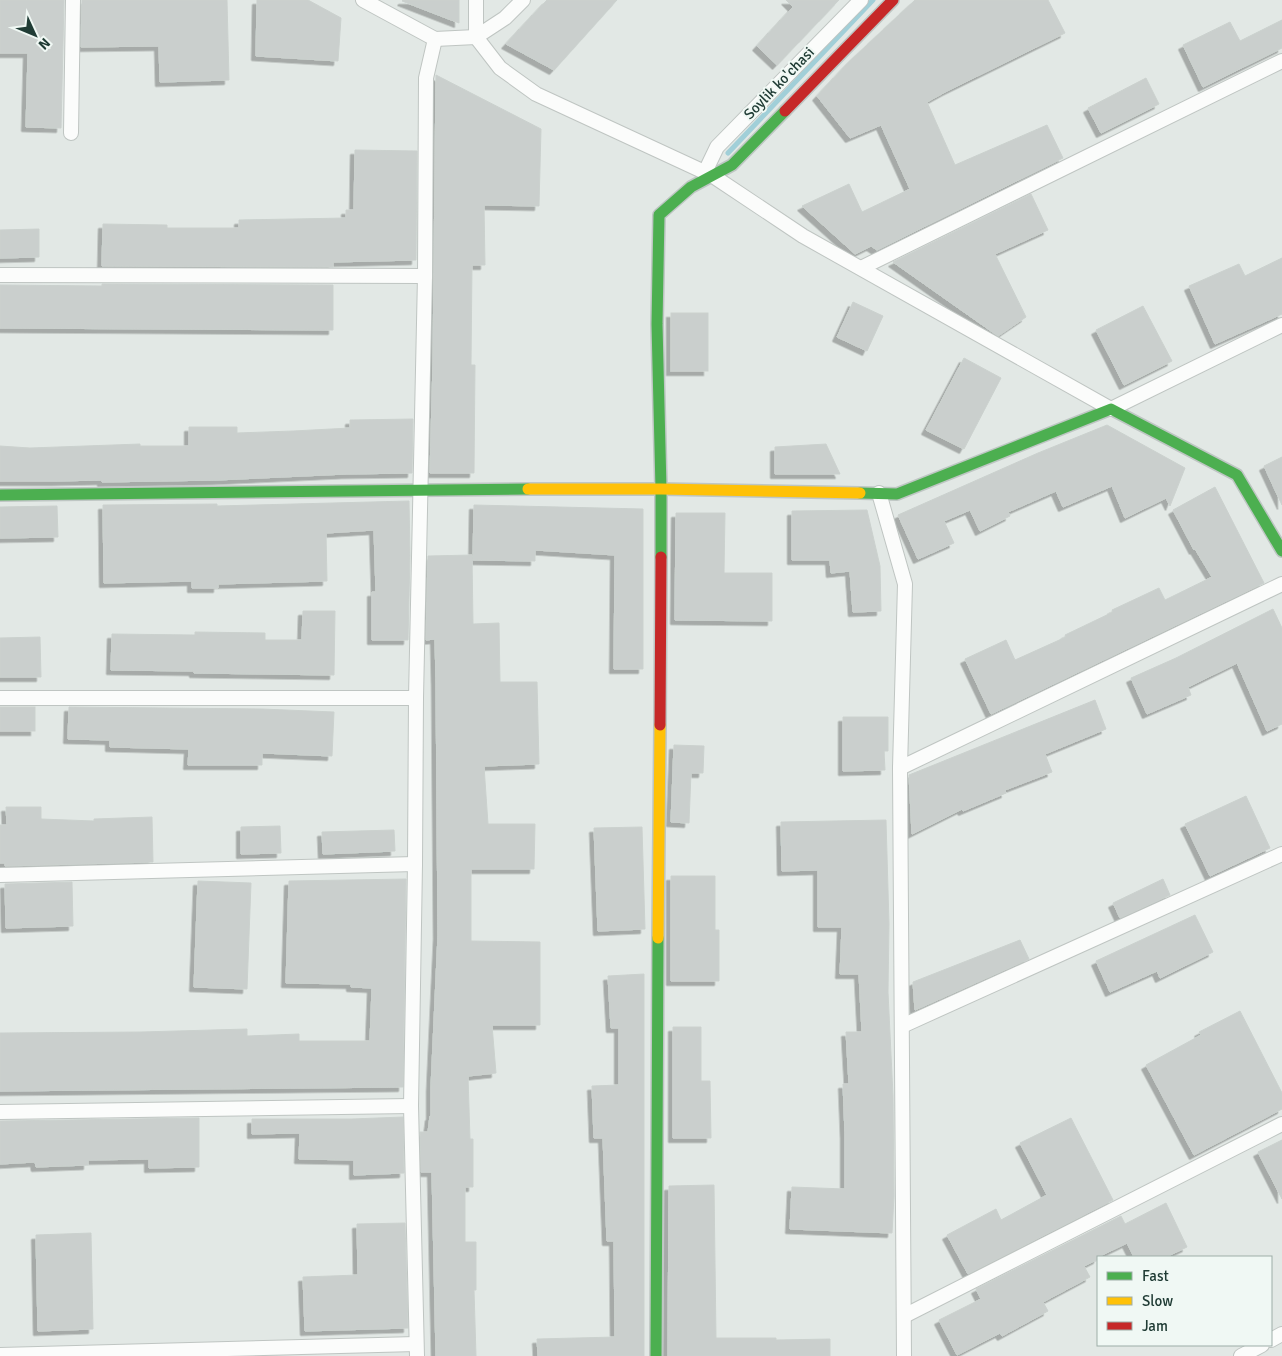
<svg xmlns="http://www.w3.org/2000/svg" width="1282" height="1356" font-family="Signika,sans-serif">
<defs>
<filter id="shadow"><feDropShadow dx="-4.5" dy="4.5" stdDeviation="0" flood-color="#0004"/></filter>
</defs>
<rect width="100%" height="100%" fill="#e2e8e5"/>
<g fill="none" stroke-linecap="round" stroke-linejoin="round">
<polyline stroke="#a1cfd8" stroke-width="5" points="728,153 873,0"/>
</g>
<g fill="#cacfcd" stroke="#cbd1ce" filter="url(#shadow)">
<polygon points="0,0 64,0 61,128 26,127 28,53 0,53"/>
<polygon points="82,0 227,0 229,80 160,82 159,46 81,47"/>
<polygon points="257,0 308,0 341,18 338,61 256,56"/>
<polygon points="403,0 459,0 459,23 402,1"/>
<polygon points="547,0 617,0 554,70 506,44"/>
<polygon points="786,0 839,0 777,65 757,46 793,7"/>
<polygon points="915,0 1048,0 1065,33 947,91 927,102 955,165 1047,125 1063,158 877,250 871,246 855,254 802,206 849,184 862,212 910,189 881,125 850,138 817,96 851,60"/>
<polygon points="1282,20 1282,48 1203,87 1183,45 1230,22 1240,41"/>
<polygon points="436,75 541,129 539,206 484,205 485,265 472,265 471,365 475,365 474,473 430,473 433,362"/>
<polygon points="1146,78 1159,104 1101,133 1088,108"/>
<polygon points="355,150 417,151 416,260 333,262 333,267 102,266 103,224 167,225 167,228 239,228 239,220 346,218 346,210 354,210"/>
<polygon points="1031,194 1048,230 995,254 1026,317 998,336 893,262"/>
<polygon points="39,229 39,257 0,258 0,230"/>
<polygon points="1282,258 1282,314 1215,344 1189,286 1239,264 1245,276"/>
<polygon points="102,284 333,285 333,330 0,328 0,285 102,286"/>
<polygon points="853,302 883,316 867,351 837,337"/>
<polygon points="1143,306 1172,361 1124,385 1096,330"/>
<rect x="671" y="313" width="37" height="58"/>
<polygon points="964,358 1001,378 964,449 926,430"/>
<polygon points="413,419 412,473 346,474 217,480 102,482 102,480 56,481 0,481 0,446 30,448 140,444 140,446 189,446 189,427 237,427 237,433 293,431 350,428 350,420"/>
<polygon points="1107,425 1185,468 1170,506 1166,498 1125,518 1112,486 1063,507 1056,491 1008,512 1010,516 980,531 970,510 944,521 954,543 918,559 898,515 1038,453"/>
<polygon points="826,444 840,474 775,474 775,447"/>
<polygon points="1282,457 1282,505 1264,466"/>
<polygon points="1215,487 1264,583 991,714 965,659 1006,640 1015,660 1066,637 1065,635 1113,612 1112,610 1159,588 1165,600 1212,577 1195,549 1194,550 1173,510"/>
<polygon points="409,501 410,556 408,640 372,640 372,592 376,592 374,530 326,533 327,581 218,584 218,588 192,588 192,581 104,583 103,505 217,504 217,506"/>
<polygon points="474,505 643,509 643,669 614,669 615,555 535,550 535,561 473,560"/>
<polygon points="57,506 58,537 0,538 0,507"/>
<polygon points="867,510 880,566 881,611 853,612 850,571 831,573 830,560 792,560 792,511"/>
<polygon points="676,513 725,513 724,573 772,573 772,621 675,620"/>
<polygon points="472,555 473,624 499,623 500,682 537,682 539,764 484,766 488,824 535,824 534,869 471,869 471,941 540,942 540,1025 492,1025 496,1073 468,1076 470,1139 473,1139 473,1187 465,1187 465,1242 476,1242 476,1290 474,1290 476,1356 436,1356 432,1172 421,1172 420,1132 428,1132 430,1116 431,1116 431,1087 438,935 436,681 435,639 426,640 428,556"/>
<polygon points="1273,609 1282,628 1282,724 1267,731 1237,663 1188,687 1191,695 1147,714 1131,678 1176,658"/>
<polygon points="303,611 335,611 334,675 194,673 194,671 111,670 112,634 195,635 195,632 265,633 265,640 302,640"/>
<polygon points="40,637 41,677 0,677 0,638"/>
<polygon points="1095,700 1106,729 1045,754 1052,772 1005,790 1006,793 963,811 962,809 912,834 909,775"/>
<rect x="0" y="707" width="35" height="24"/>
<polygon points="69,707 262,709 334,712 332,756 262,753 262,765 188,765 189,749 110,747 110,740 68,739"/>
<polygon points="843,717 888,717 888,751 884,751 885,770 843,771"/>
<polygon points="674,745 704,746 703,773 691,773 689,823 671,822"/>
<polygon points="1246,796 1270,848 1210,876 1185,824"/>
<polygon points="6,807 41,807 41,819 94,821 94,819 152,817 153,862 5,866 5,863 0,863 0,825 7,825"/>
<polygon points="886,820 889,924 888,992 893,1096 894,1196 892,1233 790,1229 792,1187 845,1189 845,1134 843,1084 849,1084 846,1032 862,1032 859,974 840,974 842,927 818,927 818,870 782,871 781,822"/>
<polygon points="280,826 281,853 241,854 241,827"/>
<polygon points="642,827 645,929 598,931 594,828"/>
<polygon points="394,830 395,851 323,854 322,832"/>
<polygon points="671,876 715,876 715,930 719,930 719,981 671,981"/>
<polygon points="406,879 403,1087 0,1091 0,1033 141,1032 247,1029 247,1036 299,1034 299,1041 370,1041 372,988 351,987 351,984 286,983 289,881"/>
<polygon points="1163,879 1170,895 1120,918 1113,903"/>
<polygon points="198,881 251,883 247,989 194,987"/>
<polygon points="72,882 73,926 6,928 5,884"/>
<polygon points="1195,915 1213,952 1160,978 1157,971 1110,992 1096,961"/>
<polygon points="1020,940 1029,959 915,1010 913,982"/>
<polygon points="644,974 644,1356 538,1356 537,1339 615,1337 614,1241 607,1241 603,1138 594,1138 592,1086 619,1085 619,1028 611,1028 608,976"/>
<polygon points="1240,1011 1282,1093 1282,1109 1194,1155 1146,1065 1201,1035 1199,1032"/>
<polygon points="673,1027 701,1027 701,1081 710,1081 711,1138 673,1138"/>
<polygon points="403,1117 404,1173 354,1175 354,1160 299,1159 300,1133 252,1134 252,1119 352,1119"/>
<polygon points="199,1118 199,1167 149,1168 149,1159 88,1160 88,1165 36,1167 35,1162 0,1164 0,1121"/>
<polygon points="1071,1118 1113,1200 968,1274 947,1235 996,1209 1001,1220 1047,1195 1020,1143"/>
<polygon points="1282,1140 1282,1199 1258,1152"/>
<polygon points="714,1185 716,1338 776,1338 776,1340 830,1339 830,1356 668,1356 669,1186"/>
<polygon points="1166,1203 1187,1247 1166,1257 1134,1257 1127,1243 1098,1257 1098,1259 1084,1266 1090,1277 1043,1302 1048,1311 1002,1336 1000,1333 957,1355 939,1320 981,1299 976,1289 1121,1216 1125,1224"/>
<polygon points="405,1223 408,1328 305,1331 303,1277 358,1275 357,1224"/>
<polygon points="91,1233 93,1329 38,1331 36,1235"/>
</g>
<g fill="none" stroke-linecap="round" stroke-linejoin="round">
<defs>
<g id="street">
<polyline points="363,0 435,39 476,37 505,18 523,0"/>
<polyline points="476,0 476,37 500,68 536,94 713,176 803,236 1111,409 1282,325"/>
<polyline points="71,133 73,0"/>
<polyline points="705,172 717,147 861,0"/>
<polyline points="861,268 1282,61"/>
<polyline points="0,275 425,276"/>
<polyline points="879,493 905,584 900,768 904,1356"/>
<polyline points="0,698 416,698"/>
<polyline points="900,768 1282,584"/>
<polyline points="0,875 415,864"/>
<polyline points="902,1026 1282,854"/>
<polyline points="0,1112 411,1106"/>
<polyline points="904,1316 1282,1124"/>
<polyline points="1271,1340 1282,1334"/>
<polyline points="0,1355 416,1344"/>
<polyline points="417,1356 411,1106 415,864 416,698 425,276 426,78 435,39"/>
<polyline points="1241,1356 1262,1345"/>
</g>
<g id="fast">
<polyline points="860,493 897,494 1111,409 1237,475 1282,551"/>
<polyline points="0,495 528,489"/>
<polyline points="661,557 661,489 657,324 659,215 691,187 732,165 785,111"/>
<polyline points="656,1356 658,938"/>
</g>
<g id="slow">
<polyline points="528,489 661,489 860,493"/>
<polyline points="658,938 660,725"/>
</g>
<g id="jam">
<polyline points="785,111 893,0"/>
<polyline points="660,725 661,557"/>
</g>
</defs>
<use href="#street" stroke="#bfc5c2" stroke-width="16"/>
<use href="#fast" stroke="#bec6c3" stroke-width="14"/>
<use href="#slow" stroke="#bec6c3" stroke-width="14"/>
<use href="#jam" stroke="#bec6c3" stroke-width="14"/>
<use href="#street" stroke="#fbfcfb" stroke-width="14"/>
<use href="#fast" stroke="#4caf50" stroke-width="11"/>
<use href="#slow" stroke="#ffc107" stroke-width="11"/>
<use href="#jam" stroke="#c62828" stroke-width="11"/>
</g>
<g text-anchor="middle" stroke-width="4" stroke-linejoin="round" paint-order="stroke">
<g font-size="15" fill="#203c35" stroke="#f0f8f4">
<text transform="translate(779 83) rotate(-46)" y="5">Soylik ko'chasi</text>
</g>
</g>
<rect x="1097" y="1256" width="175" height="90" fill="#f0f8f4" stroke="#9dada8"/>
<rect x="1107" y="1272" width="25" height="8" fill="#4caf50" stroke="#9dada8"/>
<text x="1142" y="1281" font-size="15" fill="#203c35">Fast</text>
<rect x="1107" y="1297" width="25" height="8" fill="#ffc107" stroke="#9dada8"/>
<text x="1142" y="1306" font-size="15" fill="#203c35">Slow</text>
<rect x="1107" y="1322" width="25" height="8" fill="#c62828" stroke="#9dada8"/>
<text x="1142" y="1331" font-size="15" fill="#203c35">Jam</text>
<g transform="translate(35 35) rotate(134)" stroke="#f0f8f4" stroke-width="4" paint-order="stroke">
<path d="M0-4L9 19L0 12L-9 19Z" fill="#203c35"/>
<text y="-8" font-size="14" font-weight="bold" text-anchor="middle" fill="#203c35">N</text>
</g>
</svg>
